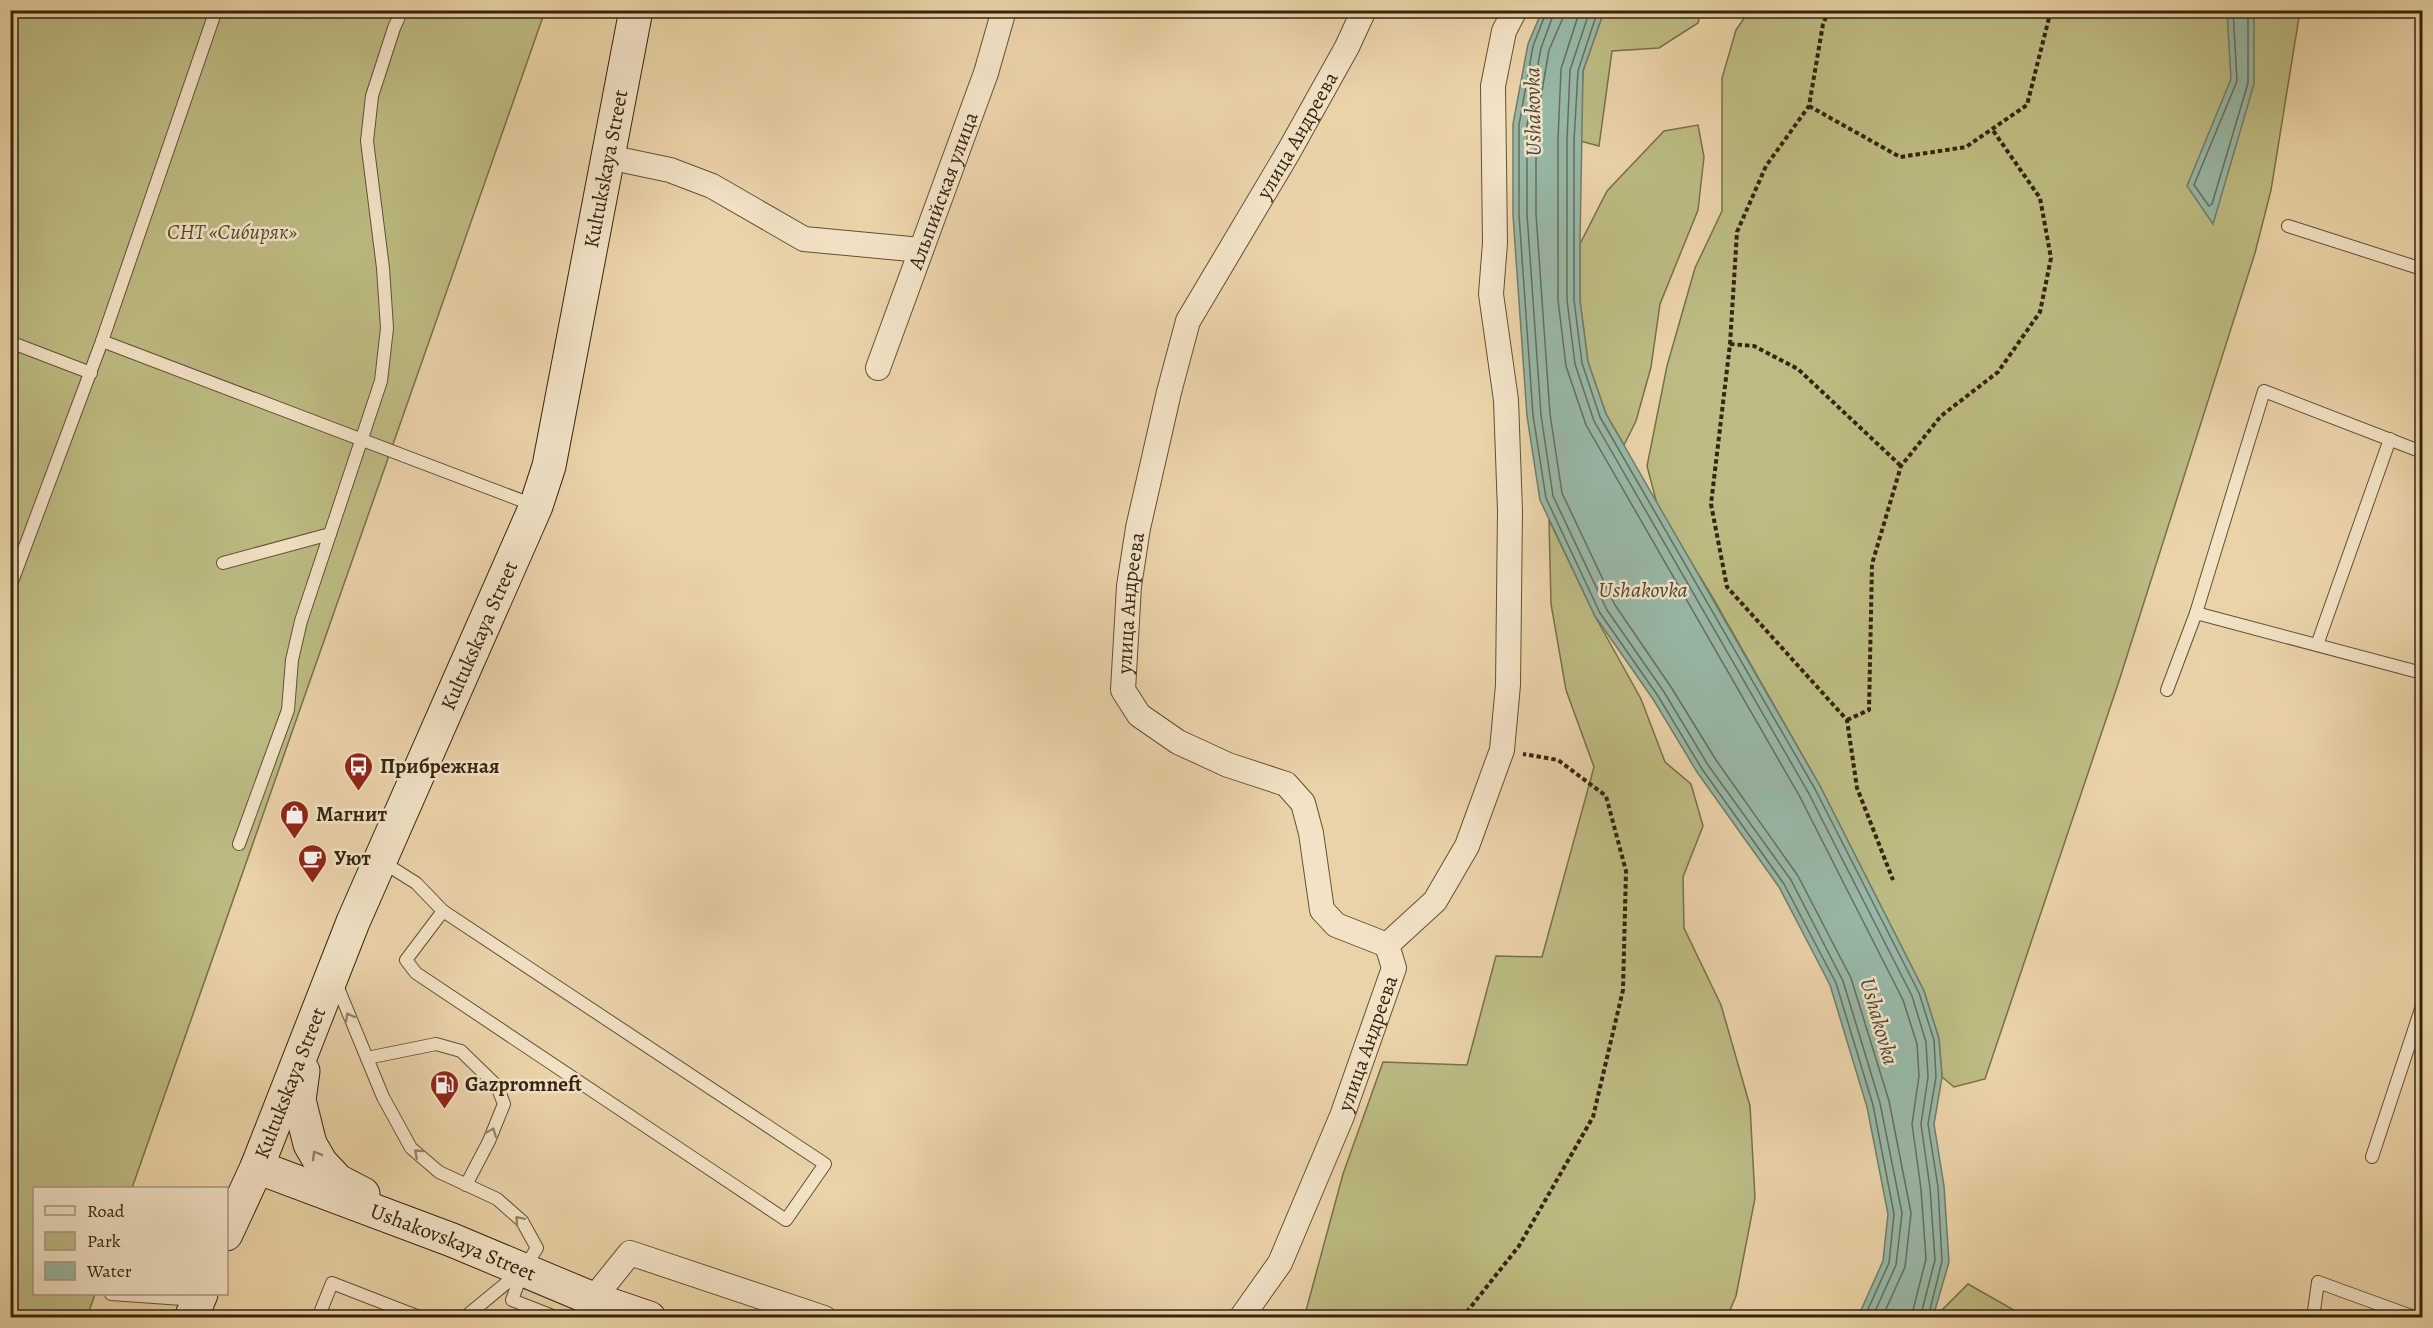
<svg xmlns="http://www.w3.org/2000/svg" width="2433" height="1328" font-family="Alegreya,serif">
<rect width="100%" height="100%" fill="#ebd3a8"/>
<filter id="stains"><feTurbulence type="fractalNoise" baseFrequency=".00333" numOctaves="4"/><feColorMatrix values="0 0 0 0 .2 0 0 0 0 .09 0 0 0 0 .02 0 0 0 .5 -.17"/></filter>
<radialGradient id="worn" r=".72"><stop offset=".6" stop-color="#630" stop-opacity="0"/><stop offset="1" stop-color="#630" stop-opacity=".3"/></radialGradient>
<g fill="#bdbb83" stroke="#787049" stroke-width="1.5">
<polygon points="10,11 545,11 132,1188 34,1188 34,1294 95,1294 87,1317 11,1317"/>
<polygon points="1604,11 1701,11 1698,23 1659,48 1612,51 1599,146 1580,141 1583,71"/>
<polygon points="1749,11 2300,11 2271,190 2255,253 2119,681 1985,1079 1954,1087 1942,1077 1939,1039 1924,991 1820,786 1713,598 1658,508 1647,466 1667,366 1695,268 1722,211 1722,78 1736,30"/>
<polygon points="1698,125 1704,157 1698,210 1660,304 1651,367 1636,421 1624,445 1606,414 1588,362 1580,301 1580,244 1607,191 1664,131"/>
<polygon points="1549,520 1595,616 1641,699 1665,762 1691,784 1703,826 1683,877 1684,928 1721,1005 1750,1106 1755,1198 1736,1296 1727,1317 1304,1318 1343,1174 1383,1062 1467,1065 1496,956 1542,957 1594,767 1566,690 1551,604"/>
<polygon points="1968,1284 2026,1317 1935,1317"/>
</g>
<g fill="#98b8a7" stroke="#707d6a" stroke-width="1.5">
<polygon points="1542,11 1604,11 1583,71 1580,244 1580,301 1588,362 1606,414 1820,786 1924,991 1939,1039 1942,1077 1934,1124 1944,1186 1949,1262 1933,1317 1858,1317 1883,1261 1888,1214 1867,1107 1830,985 1779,887 1697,772 1653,699 1595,616 1540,500 1527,416 1513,215 1513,124 1528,44"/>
<polygon points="2227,11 2248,11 2254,14 2254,84 2213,224 2187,186 2231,79"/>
</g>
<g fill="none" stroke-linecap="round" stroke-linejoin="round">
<g stroke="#666e5b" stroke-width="1.5">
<polyline points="1547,10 1533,46 1519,125 1519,215 1533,415 1546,498 1600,613 1658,696 1702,769 1784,884 1836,983 1873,1105 1894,1214 1889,1263 1864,1318"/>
<polyline points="1555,10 1541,48 1527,125 1527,214 1541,415 1553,496 1607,610 1664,692 1708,765 1791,880 1843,981 1880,1103 1902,1213 1896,1265 1872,1318"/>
<polyline points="1564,10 1562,20 1549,50 1536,126 1536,214 1550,414 1562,493 1615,605 1671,687 1716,760 1798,876 1851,978 1889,1101 1911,1213 1905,1267 1882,1318"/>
<polyline points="1580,10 1561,69 1558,140 1558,300 1566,366 1586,425 1800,797 1903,1000 1917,1044 1919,1076 1912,1124 1921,1189 1926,1259 1911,1318"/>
<polyline points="1590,10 1570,70 1567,140 1567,300 1575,364 1594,421 1808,792 1912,996 1926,1042 1928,1077 1921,1124 1930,1188 1935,1260 1920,1318"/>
<polyline points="1598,10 1578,71 1574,141 1574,300 1582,363 1600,417 1815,789 1919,993 1934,1040 1936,1077 1928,1124 1938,1187 1942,1261 1928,1318"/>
<polyline points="2233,10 2237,81 2194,185 2209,206 2212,204 2248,83 2248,18 2246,10"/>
</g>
<defs>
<g id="lane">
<polyline points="2288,226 2422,269"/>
<polyline points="102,341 536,506"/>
<polyline points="10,342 91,373"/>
<polyline points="223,563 330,534"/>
<polyline points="10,587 102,341 216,10"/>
<polyline points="2196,613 2264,391 2422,452"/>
<polyline points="2317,645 2390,439"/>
<polyline points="2167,690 2196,613 2422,673"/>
<polyline points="239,844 288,710 292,660 301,621 381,381 387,328 383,268 367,141 372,96 394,28 402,10"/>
<polyline points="381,861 416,883 443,911"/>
<polygon points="443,911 825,1164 786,1220 416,973 406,960"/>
<polyline points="336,983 383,1097 411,1148 439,1172 497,1199 522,1221 537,1248 523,1270 512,1300 558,1318"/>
<polyline points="367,1058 436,1044 461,1051 497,1086 504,1104 489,1141 466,1185"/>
<polyline points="2372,1157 2422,1006"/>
<polyline points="111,1294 197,1300"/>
<polyline points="318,1318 332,1283 422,1318"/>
<polyline points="464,1318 521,1271"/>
<polyline points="2313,1318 2318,1282 2417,1318"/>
</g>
<g id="street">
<polyline points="608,157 670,170 712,186 804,239 921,250"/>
<path id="s1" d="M878,368L986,73L1004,10"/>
<polyline points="1387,945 1435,901 1467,846 1502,750 1508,685 1510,511 1506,400 1491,294 1495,243 1493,86 1504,31 1515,10"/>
<polyline points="593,1299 630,1253 824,1318"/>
<path id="s2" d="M1241,1318L1280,1263L1342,1116L1394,968L1387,945L1336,925L1322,910L1311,833L1303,803L1286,784L1228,765L1178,742L1139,715L1123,690L1129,586L1138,528L1169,392L1188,321L1289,151L1347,47L1364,10"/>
</g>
<g id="secondary">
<polyline points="303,1071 299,1100 310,1144 321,1163 338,1181 363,1194"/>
<path id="s3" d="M257,1167L452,1240L593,1299L649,1318"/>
<path id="s4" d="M226,1234L257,1167L353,922L536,506L549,466L636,10"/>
<polyline points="191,1318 201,1294"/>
</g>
</defs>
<use href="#lane" stroke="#625035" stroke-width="14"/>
<use href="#street" stroke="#625035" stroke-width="26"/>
<use href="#secondary" stroke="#34250f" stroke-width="35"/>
<g stroke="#34250f" stroke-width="4" stroke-dasharray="4.5 3" stroke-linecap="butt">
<polyline points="1829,10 1823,24 1809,106 1766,166 1737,232 1730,344 1711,504 1727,587 1847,720 1857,788 1893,880"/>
<polyline points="1809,106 1900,157 1966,147 2027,105 2051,10"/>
<polyline points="1730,344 1754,346 1798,369 1901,466"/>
<polyline points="1847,720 1869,710 1872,564 1901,466 1941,416 1998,372 2040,312 2051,258 2040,198 1992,129"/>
<polyline points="1462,1318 1519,1246 1593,1117 1623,990 1626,871 1606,796 1558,760 1523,754"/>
</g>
<use href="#lane" stroke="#f2e2c6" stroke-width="12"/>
<use href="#street" stroke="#f2e2c6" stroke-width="24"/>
<use href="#secondary" stroke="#f2e2c6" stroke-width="33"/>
</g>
<defs><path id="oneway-chevron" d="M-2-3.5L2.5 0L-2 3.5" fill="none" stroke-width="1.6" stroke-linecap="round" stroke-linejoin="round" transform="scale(1.5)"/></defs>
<g stroke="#93846a">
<use href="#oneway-chevron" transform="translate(349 1017) rotate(-119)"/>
<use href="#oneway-chevron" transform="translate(492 1132) rotate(-68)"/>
<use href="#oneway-chevron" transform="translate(418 1153) rotate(-138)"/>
<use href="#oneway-chevron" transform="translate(316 1155) rotate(-120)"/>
<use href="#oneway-chevron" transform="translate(519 1220) rotate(-131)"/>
</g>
<defs>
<symbol id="bus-pin" viewBox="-11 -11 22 30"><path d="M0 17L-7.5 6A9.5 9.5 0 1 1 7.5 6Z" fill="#8f2418" stroke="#f2e2c6"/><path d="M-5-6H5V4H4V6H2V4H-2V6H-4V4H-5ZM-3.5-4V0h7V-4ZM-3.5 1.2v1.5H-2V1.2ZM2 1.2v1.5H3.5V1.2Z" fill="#fff"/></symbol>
<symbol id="shop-pin" viewBox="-11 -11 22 30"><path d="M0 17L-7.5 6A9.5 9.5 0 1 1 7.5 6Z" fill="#8f2418" stroke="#f2e2c6"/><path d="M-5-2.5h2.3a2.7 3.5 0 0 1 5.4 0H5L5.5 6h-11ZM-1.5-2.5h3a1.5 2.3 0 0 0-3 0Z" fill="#fff"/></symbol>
<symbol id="cafe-pin" viewBox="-11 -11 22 30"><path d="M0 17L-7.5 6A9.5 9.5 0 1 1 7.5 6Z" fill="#8f2418" stroke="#f2e2c6"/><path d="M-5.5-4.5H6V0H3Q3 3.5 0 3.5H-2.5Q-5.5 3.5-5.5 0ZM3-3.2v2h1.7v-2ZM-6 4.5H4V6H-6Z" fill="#fff"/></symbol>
<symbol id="fuel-pin" viewBox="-11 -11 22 30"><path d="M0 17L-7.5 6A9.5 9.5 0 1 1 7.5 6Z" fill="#8f2418" stroke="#f2e2c6"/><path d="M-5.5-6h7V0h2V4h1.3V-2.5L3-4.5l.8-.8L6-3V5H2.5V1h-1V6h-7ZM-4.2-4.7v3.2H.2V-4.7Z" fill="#fff"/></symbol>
</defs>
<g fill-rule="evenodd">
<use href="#bus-pin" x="342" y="750" width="33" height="45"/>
<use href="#shop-pin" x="278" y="798" width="33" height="45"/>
<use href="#cafe-pin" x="296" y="842" width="33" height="45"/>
<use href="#fuel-pin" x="428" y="1068" width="33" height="45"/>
</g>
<g text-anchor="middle" stroke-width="5" stroke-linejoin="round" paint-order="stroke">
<g font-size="21" fill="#34250f" stroke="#f2e2c6">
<text dy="7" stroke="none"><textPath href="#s2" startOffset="1402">улица Андреева</textPath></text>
<text dy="7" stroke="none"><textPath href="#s4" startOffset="1136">Kultukskaya Street</textPath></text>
<text dy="7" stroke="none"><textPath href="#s1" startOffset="189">Альпийская улица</textPath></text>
<text dy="7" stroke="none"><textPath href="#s2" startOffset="898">улица Андреева</textPath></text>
<text dy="7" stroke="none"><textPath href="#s4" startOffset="650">Kultukskaya Street</textPath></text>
<text dy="7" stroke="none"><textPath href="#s2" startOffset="304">улица Андреева</textPath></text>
<text dy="7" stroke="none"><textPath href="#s4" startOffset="164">Kultukskaya Street</textPath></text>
<text dy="7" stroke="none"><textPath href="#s3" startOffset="210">Ushakovskaya Street</textPath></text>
</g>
<g font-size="21" font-style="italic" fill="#564a2c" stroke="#f2e2c6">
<text x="232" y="239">СНТ «Сибиряк»</text>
</g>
<g font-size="21" font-weight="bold" fill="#34250f" stroke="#f2e2c6" text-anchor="start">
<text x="380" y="773">Прибрежная</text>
<text x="316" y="821">Магнит</text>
<text x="334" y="865">Уют</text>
<text x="465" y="1091">Gazpromneft</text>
</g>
<g font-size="22" font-style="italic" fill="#4d4a35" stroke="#f2e2c6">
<text transform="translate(1532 112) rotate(-91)" y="8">Ushakovka</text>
<text x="1643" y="597">Ushakovka</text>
<text transform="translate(1880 1021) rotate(74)" y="8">Ushakovka</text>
</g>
</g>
<rect width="2433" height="1328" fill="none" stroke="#ebd3a8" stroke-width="36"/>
<rect x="12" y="12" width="2409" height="1304" fill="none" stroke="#34250f" stroke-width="3"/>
<rect x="18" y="18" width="2397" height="1292" fill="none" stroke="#34250f" stroke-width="1.5"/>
<rect x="33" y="1187" width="195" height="108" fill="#f2e2c6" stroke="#a6967d" stroke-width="1.5"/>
<rect x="45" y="1206" width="30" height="9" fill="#f2e2c6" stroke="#a6967d" stroke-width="1.5"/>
<text x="87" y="1217" font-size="18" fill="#34250f">Road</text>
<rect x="45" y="1232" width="30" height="18" fill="#bdbb83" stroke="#a6967d" stroke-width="1.5"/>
<text x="87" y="1247" font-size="18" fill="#34250f">Park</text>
<rect x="45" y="1262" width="30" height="18" fill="#98b8a7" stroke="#a6967d" stroke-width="1.5"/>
<text x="87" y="1277" font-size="18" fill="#34250f">Water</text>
<rect width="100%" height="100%" filter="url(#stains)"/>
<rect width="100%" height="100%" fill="url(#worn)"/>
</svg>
